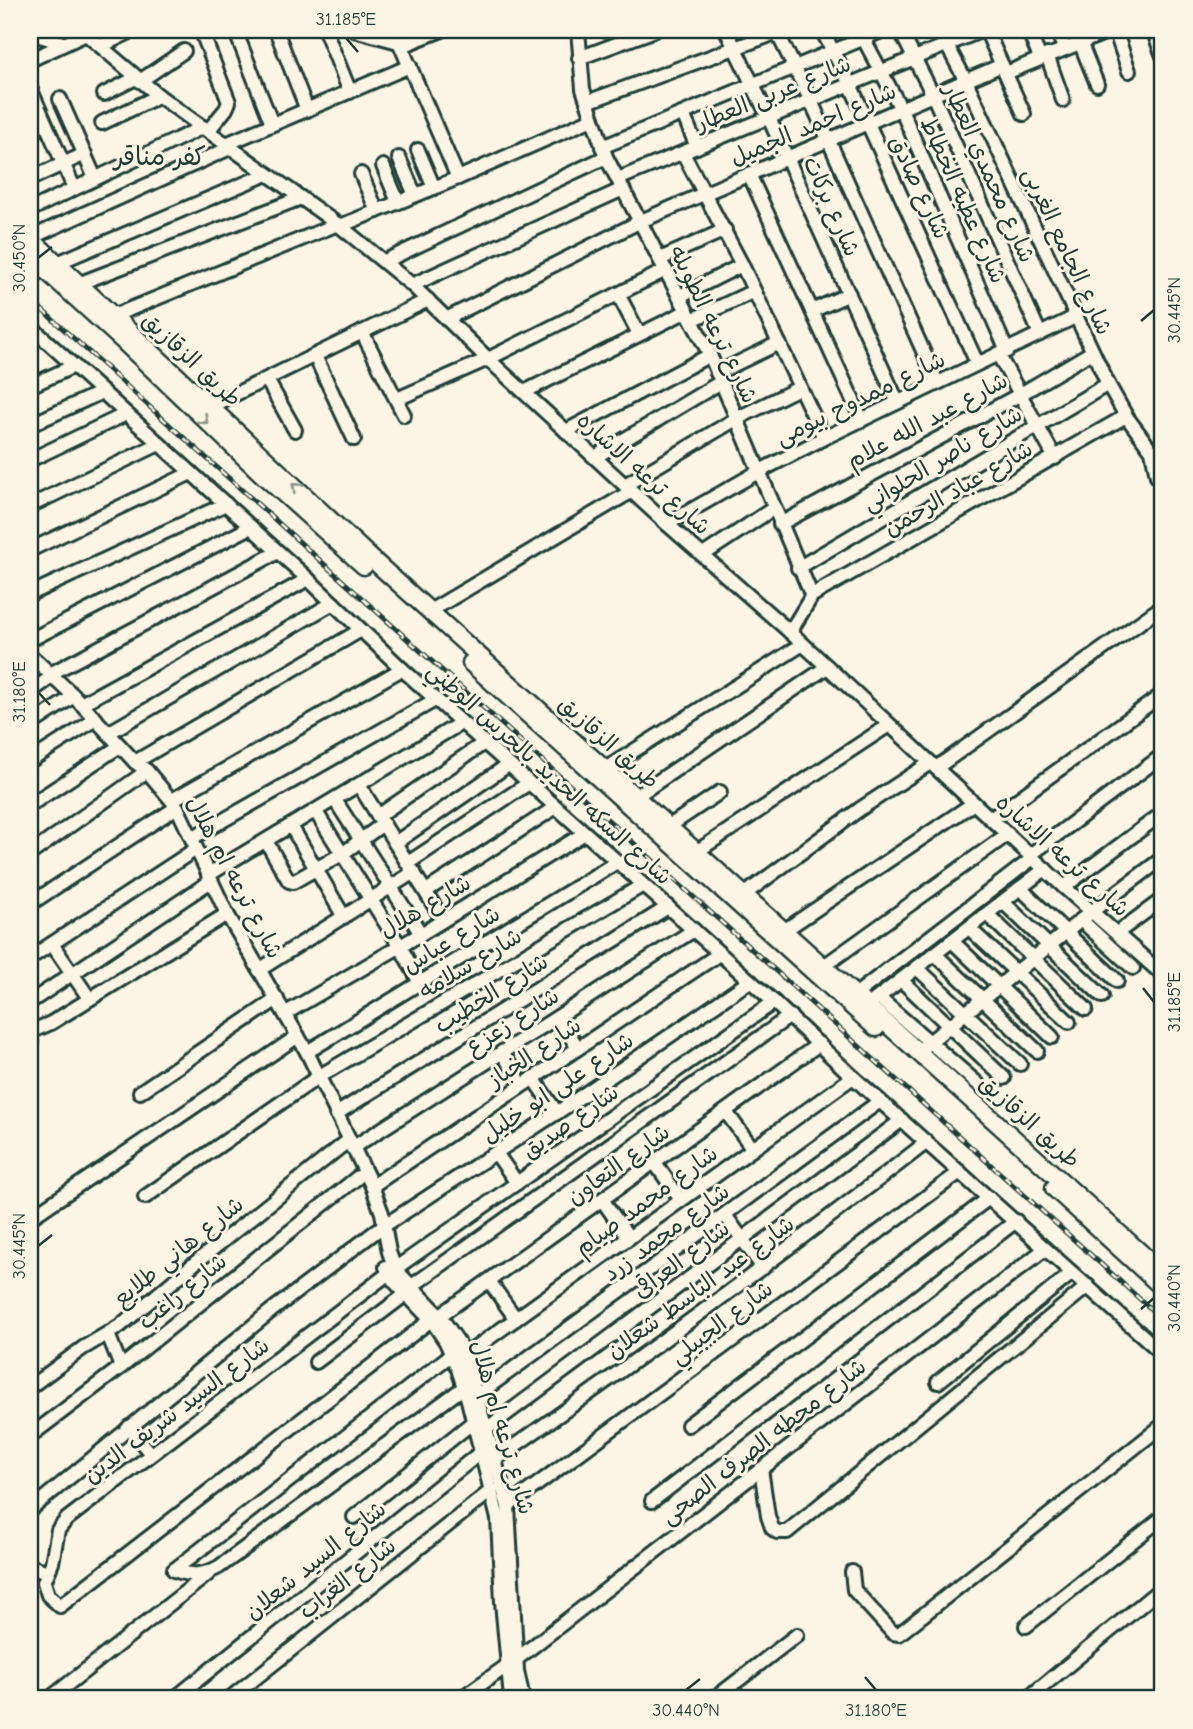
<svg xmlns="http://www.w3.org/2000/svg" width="1193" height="1729" font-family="'Comic Neue','Playpen Sans Arabic',sans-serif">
<rect width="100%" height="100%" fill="#fcf5e5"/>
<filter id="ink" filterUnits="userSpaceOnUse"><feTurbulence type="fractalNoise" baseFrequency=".0143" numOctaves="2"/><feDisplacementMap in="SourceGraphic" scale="14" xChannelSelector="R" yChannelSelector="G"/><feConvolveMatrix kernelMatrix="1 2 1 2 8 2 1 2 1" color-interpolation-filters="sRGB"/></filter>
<g filter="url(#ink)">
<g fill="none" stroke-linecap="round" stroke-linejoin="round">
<defs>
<g id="minor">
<polyline points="201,30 229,102 226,109 208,131"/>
<polyline points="235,30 272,124"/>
<polyline points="276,30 307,110"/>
<polyline points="325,30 350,92"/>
<polyline points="354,30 406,44 442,30"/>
<polyline points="405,30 410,43"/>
<polyline points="578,30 583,89 606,157 710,355 811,594 810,599 790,632"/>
<polyline points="726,30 769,118 897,401"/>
<polyline points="776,30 811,101 937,382"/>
<polyline points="822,30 850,84 977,363"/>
<polyline points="859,30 901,109 1007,351"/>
<polyline points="900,30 933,95 1040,334"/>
<polyline points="939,30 966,81 1108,384 1126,416 1152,451 1157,476 1163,486"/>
<polyline points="986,30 1024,114"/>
<polyline points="1028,30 1040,58"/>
<polyline points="1057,30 1064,48"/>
<polyline points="1115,30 1129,71"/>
<polyline points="1153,30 1163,56"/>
<polyline points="30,33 63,43"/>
<polyline points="1080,42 1097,84"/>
<polyline points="400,44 458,178"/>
<polyline points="101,46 134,30"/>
<polyline points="1047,55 1063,100"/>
<polyline points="579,58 655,30"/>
<polyline points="30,60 86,34 159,96 340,226 412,285 488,359 667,524 790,632 1064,887 1163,975"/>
<polyline points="1006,73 1112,30"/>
<polyline points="140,81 184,51"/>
<polyline points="30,88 74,188"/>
<polyline points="104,94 136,78"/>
<polyline points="60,99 95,178"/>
<polyline points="587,102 784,30"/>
<polyline points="683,114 697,147"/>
<polyline points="102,123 159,96"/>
<polyline points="226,144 410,66"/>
<polyline points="602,147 884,30"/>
<polyline points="418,150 434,188"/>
<polyline points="683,153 742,265 824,438"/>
<polyline points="399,158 415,195"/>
<polyline points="383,166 398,202"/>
<polyline points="361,174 377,211"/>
<polyline points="749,174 862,420"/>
<polyline points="30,179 85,154"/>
<polyline points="618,179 983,30"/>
<polyline points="30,210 203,127"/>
<polyline points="340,226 458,178 592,119"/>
<polyline points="30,238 232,147"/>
<polyline points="660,259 725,230"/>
<polyline points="385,261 606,157"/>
<polyline points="57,263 267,174"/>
<polyline points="78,284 301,198"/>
<polyline points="412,285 623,189"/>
<polyline points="618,294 639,334"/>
<polyline points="680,296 742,265"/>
<polyline points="812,311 849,294"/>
<polyline points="113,316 338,224"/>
<polyline points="448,318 641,221 1002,65"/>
<polyline points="692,320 754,291"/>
<polyline points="30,326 308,579 402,669 774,1002 853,1077 1163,1354"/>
<polyline points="362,332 404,415"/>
<polyline points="998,354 1055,458"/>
<polyline points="315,356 354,439"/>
<polyline points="717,373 779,343"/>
<polyline points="267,380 295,430"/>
<polyline points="30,386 74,366"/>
<polyline points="524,392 687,311"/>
<polyline points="397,399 488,359 666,270"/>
<polyline points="209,407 428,300"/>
<polyline points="30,425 102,392"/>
<polyline points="566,431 710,355"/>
<polyline points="595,457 721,382"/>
<polyline points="30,460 126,414"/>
<polyline points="625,485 736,419 799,388"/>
<polyline points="30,506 159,444"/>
<polyline points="667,524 758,472 824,438 1075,317"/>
<polyline points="780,524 1019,395 1092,352"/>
<polyline points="30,550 191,473"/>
<polyline points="703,555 774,508"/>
<polyline points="798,568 1108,384"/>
<polyline points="30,594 226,504"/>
<polyline points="811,596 1126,416"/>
<polyline points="430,611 632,491"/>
<polyline points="30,640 251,527"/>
<polyline points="30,655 74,696 135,762 147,771 177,807 227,914 307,1052 372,1186 382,1213 389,1252 395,1269 440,1316 458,1342 468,1367 508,1506 517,1671 523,1699"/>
<polyline points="50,674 278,552"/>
<polyline points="30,692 53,676"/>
<polyline points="81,704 308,579"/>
<polyline points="30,725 74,696"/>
<polyline points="108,733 333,603"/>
<polyline points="30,761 96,719"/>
<polyline points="135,762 361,630"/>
<polyline points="936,768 1163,606"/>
<polyline points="605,769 803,644"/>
<polyline points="359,785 443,920"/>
<polyline points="635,797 827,667"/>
<polyline points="172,800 402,669"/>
<polyline points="335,800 421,934"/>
<polyline points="30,805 120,746"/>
<polyline points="316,812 400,946 420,983"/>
<polyline points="378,816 484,743"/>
<polyline points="992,818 1163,694"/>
<polyline points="291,826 344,917"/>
<polyline points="668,827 720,792"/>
<polyline points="192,838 435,700"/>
<polyline points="266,841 289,881 293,882 342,854 383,824"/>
<polyline points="395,843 508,765"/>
<polyline points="696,852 889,725"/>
<polyline points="30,854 147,771"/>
<polyline points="1030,855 1163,755"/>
<polyline points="408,863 529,783"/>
<polyline points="208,875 461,723"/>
<polyline points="1064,887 1163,813"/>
<polyline points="1020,888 1117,981"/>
<polyline points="426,891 556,807"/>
<polyline points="745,894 860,809 930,763"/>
<polyline points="1003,902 1102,996"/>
<polyline points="30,904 177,807"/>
<polyline points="987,914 1086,1009"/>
<polyline points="1081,920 1133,968"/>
<polyline points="969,928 1069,1022"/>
<polyline points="785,930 974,803"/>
<polyline points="1117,933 1163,899"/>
<polyline points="952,941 1052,1037"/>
<polyline points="52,944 89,998"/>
<polyline points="935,954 1037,1051"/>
<polyline points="30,958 196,849"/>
<polyline points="824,966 1008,834"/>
<polyline points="917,968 1020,1064"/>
<polyline points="259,970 414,872"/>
<polyline points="901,980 1004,1078"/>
<polyline points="855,995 1033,858"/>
<polyline points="879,998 978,1084"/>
<polyline points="30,1002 211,881"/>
<polyline points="867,1006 1045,869"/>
<polyline points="286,1013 421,934 585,833"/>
<polyline points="558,1017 578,1048"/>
<polyline points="30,1032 51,1023 227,914"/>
<polyline points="30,1042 31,1042"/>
<polyline points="307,1052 617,862"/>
<polyline points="502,1052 522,1085"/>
<polyline points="917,1052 1091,912 1163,858"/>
<polyline points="533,1078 557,1113"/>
<polyline points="140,1092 277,999"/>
<polyline points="726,1112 753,1149"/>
<polyline points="336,1114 668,907"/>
<polyline points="352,1148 694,930"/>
<polyline points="496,1153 517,1183"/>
<polyline points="655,1163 681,1200"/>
<polyline points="372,1186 719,954"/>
<polyline points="145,1197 318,1077 643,885"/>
<polyline points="603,1201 629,1238"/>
<polyline points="725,1215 763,1268"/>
<polyline points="30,1218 298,1036"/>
<polyline points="386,1267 394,1281 432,1321 446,1342 458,1369 468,1400 498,1519 502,1602 511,1699"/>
<polyline points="489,1281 516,1319"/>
<polyline points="412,1286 790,1016"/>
<polyline points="435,1319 819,1044"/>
<polyline points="431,1320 60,1606 48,1595 44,1582 52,1563 58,1530 67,1519 389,1273 774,1002"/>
<polyline points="108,1334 121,1367"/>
<polyline points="464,1356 853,1077"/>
<polyline points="316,1362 406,1294"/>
<polyline points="938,1382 1072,1273"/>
<polyline points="30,1387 83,1348 120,1326 195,1263 349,1140"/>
<polyline points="476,1396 880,1101"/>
<polyline points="688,1425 989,1198"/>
<polyline points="129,1427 151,1454"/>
<polyline points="485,1430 902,1120"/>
<polyline points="30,1436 121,1367 358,1177"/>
<path d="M494,1460C642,1358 785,1252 927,1142"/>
<polyline points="761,1469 768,1516 772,1528 777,1532 787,1532 1088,1286"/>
<polyline points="652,1501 1016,1221"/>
<polyline points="508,1506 960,1172"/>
<polyline points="30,1510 271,1311 379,1229 564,1108 750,981"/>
<polyline points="354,1517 473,1422"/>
<polyline points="30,1566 47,1572"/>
<polyline points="174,1570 452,1354"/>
<path d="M174,1570C191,1576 203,1576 219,1567L463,1388"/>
<polyline points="852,1572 854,1590 893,1633 899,1634 1163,1425"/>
<polyline points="1026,1626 1163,1517"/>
<polyline points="49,1699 208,1574"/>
<polyline points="174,1699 481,1452"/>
<polyline points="229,1699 492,1490"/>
<polyline points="460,1699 518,1658 1045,1249"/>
<polyline points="714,1699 797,1635"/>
<polyline points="1027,1699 1163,1587"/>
<polyline points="1161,1699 1163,1698"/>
</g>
<g id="major">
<polyline points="30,238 374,561 1163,1273"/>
<polyline points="30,256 121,339 263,475 364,566"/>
<polyline points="471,663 876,1028"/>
<polyline points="1054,1188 1163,1288"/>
</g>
</defs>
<use href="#minor" stroke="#1f3d34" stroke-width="18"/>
<use href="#major" stroke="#1f3d34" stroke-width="21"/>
<use href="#minor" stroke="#fcf5e5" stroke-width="12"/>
<use href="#major" stroke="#fcf5e5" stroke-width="16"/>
<defs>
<polyline id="rail" points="30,299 1163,1320"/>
</defs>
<use href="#rail" stroke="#1f3d34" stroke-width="5"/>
<use href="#rail" stroke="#fcf5e5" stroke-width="2.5" stroke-dasharray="8" stroke-linecap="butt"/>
</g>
<defs><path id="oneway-chevron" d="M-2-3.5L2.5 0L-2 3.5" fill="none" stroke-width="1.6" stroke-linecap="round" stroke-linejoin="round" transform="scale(1.75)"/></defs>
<g stroke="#8e998c">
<use href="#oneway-chevron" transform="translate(204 420) rotate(43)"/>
<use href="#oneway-chevron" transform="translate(296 487) rotate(-137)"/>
</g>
</g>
<path fill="none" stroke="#1f3d34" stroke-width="2.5" d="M346,38L358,52M38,258L52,247M1141,321L1154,310M38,692L50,705M1143,988L1154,1002M38,1246L52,1235M1141,1309L1154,1298M865,1677L876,1690M686,1690L700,1679"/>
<g text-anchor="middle" stroke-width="6" stroke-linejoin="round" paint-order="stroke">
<g font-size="23" fill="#1f3d34" stroke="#fcf5e5">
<text transform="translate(773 93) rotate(-22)" y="8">شارع عربى العطار</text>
<text transform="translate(813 124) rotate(-23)" y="8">شارع احمد الجميل</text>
<text transform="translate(990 173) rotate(66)" y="8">شارع محمدي العطار</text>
<text transform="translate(920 187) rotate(65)" y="8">شارع صادق</text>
<text transform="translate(964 200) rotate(66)" y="8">شارع عطيه الخطاط</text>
<text transform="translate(832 206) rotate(66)" y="8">شارع بركات</text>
<text transform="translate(1068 251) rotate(65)" y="8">شارع الجامع الغربى</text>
<text transform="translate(714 324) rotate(64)" y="8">شارع ترعه الطويله</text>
<text transform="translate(192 359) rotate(43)" y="8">طريق الزقازيق</text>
<text transform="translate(860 398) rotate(-26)" y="8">شارع ممدوح بيومى</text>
<text transform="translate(927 420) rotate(-28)" y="8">شارع عبد الله علام</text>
<text transform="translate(942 458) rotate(-31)" y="8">شارع ناصر الحلواني</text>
<text transform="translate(644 473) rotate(42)" y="8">شارع ترعه الاشاره</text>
<text transform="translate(958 488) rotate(-30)" y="8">شارع عباد الرحمن</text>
<text transform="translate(609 742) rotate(42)" y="8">طريق الزقازيق</text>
<text transform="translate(550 773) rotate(42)" y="8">شارع السكه الحديد بالحرس الوطني</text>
<text transform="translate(1063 855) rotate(42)" y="8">شارع ترعه الاشاره</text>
<text transform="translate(235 877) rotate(62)" y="8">شارع ترعه ام هلال</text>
<text transform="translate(425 906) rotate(-31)" y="8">شارع هلال</text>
<text transform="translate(451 939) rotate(-31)" y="8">شارع عباس</text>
<text transform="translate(470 963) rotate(-31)" y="8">شارع سلامه</text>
<text transform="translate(491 993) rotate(-32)" y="8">شارع الخطيب</text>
<text transform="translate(512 1021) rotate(-32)" y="8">شارع زعزع</text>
<text transform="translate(534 1052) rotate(-34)" y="8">شارع الخباز</text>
<text transform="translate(557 1087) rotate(-34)" y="8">شارع على ابو خليل</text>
<text transform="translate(570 1121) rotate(-35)" y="8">شارع صديق</text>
<text transform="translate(1030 1121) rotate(42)" y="8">طريق الزقازيق</text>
<text transform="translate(618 1164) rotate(-36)" y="8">شارع التعاون</text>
<text transform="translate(646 1200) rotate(-36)" y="8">شارع محمد صيام</text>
<text transform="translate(666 1232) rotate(-36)" y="8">شارع محمد زرد</text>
<text transform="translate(178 1251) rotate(-39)" y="8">شارع هاني طلايع</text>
<text transform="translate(681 1259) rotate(-37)" y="8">شارع العراقى</text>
<text transform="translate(700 1287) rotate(-36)" y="8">شارع عبد الباسط شعلان</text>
<text transform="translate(182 1291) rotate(-39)" y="8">شارع راغب</text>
<text transform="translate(721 1322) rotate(-37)" y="8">شارع الجبيلي</text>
<text transform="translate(176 1410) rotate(-37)" y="8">شارع السيد شريف الدين</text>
<text transform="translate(503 1427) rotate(74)" y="8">شارع ترعه ام هلال</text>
<text transform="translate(763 1441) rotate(-38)" y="8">شارع محطه الصرف الصحى</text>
<text transform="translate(315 1560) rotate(-39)" y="8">شارع السيد شعلان</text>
<text transform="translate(347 1578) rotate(-38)" y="8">شارع الغراب</text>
</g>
<g font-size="26" fill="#1f3d34" stroke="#fcf5e5">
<text x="160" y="165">كفر مناقر</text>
</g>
</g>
<rect width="1193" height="1729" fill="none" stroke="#fcf5e5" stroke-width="77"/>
<rect x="38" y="38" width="1116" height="1652" fill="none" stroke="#1f3d34" stroke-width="2.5"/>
<g font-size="18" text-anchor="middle" fill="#1f3d34">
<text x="346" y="25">31.185°E</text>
<text transform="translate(19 258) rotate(-90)" y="6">30.450°N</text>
<text transform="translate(1174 310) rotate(-90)" y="6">30.445°N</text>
<text transform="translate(19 692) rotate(-90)" y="6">31.180°E</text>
<text transform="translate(1174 1002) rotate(-90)" y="6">31.185°E</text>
<text transform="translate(19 1246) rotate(-90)" y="6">30.445°N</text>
<text transform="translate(1174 1298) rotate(-90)" y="6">30.440°N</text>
<text x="686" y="1716">30.440°N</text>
<text x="876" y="1716">31.180°E</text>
</g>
</svg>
